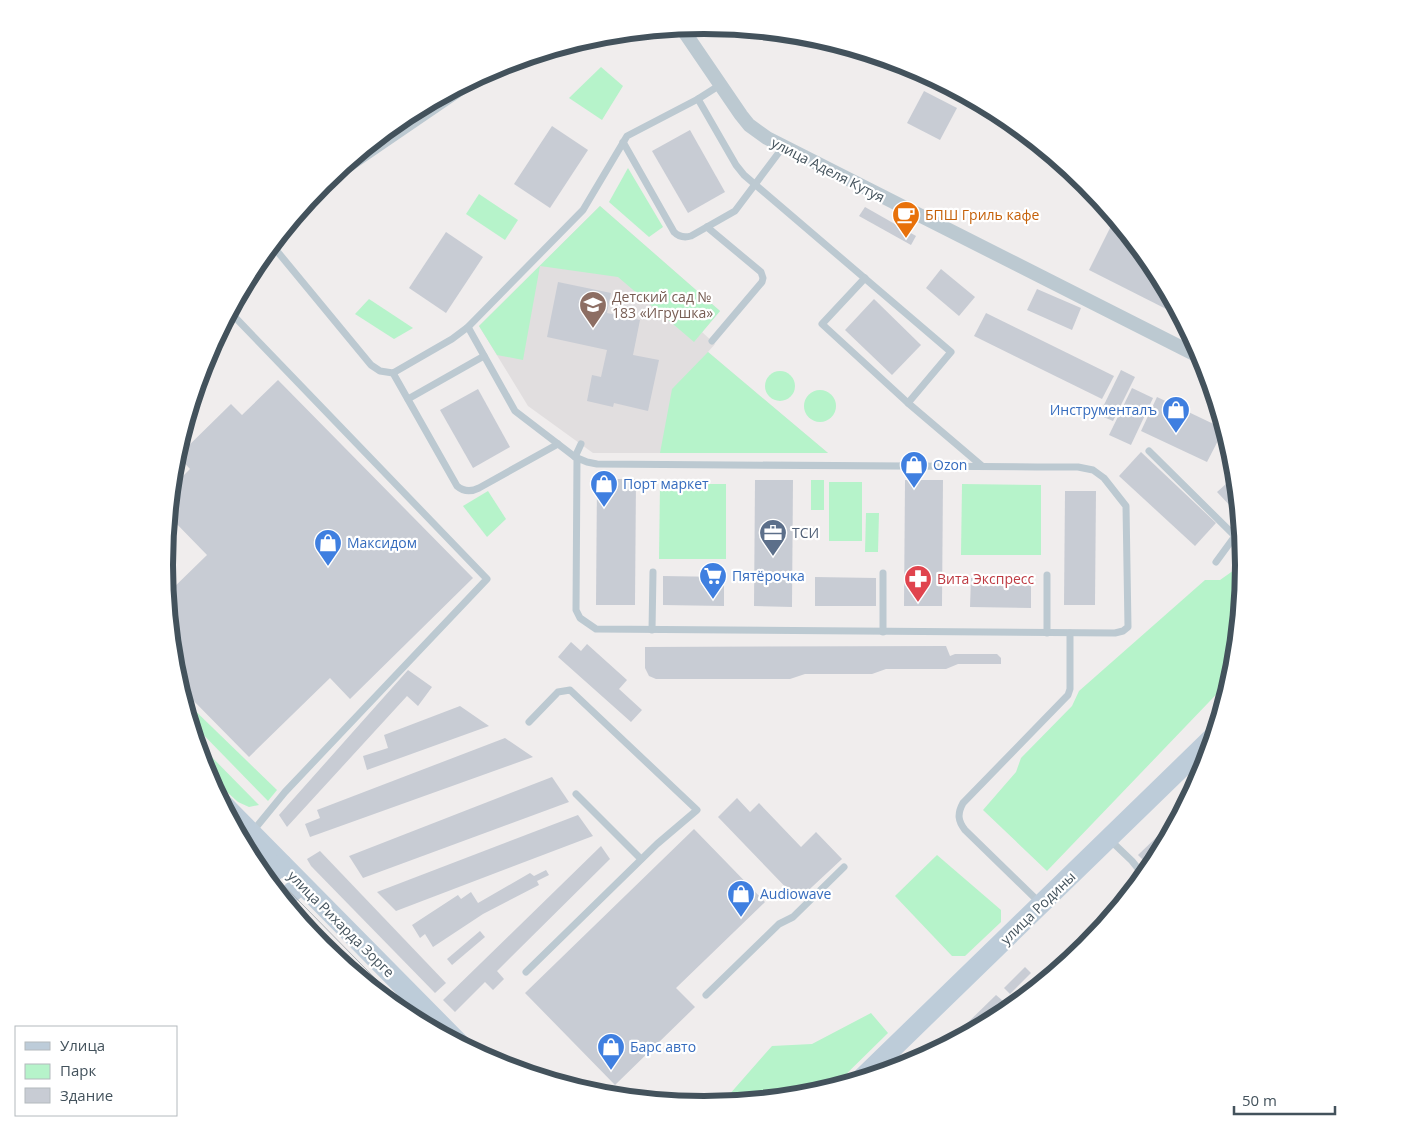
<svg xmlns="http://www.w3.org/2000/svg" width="1409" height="1131" font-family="'Open Sans',sans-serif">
<rect width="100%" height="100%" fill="#f0eded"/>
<polygon fill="#e1dedf" points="600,206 720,311 702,332 715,344 708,352 828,453 593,453 528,406 479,326"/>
<g fill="#b6f3ca">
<polygon points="601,67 623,86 602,120 569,98"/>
<polygon points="628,168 663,227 649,237 609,202"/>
<polygon points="479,194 518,220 505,240 466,214"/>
<polygon points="600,206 720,311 694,342 618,277 540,266 523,360 497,355 479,326"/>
<polygon points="369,299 413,328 394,339 355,314"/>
<polygon points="708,352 828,453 660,453 672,389"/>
<circle cx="780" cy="386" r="15"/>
<circle cx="820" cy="406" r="16"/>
<rect x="811" y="480" width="13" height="30"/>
<rect x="829" y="482" width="33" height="59"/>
<polygon points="660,484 726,484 726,559 659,559"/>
<polygon points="962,484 1041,485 1041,555 961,555"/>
<polygon points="488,491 506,519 487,537 463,506"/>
<polygon points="866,513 879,513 878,552 865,552"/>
<polygon points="1237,568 1244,576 1235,671 1232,678 1047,871 983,810 1016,772 1021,758 1072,706 1079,691 1205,580 1220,580"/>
<polygon points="182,698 277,790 268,801 189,720"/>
<polygon points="196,741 259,805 249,807 238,802 205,772"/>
<polygon points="937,855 1001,910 1001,922 965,956 952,956 895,896"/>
<polygon points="871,1013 888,1033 830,1090 810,1096 721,1104 772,1046 812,1044"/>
</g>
<g fill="#c8ccd4">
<polygon points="924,91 957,108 940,140 907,123"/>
<polygon points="552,126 588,150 550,208 514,184"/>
<polygon points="690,130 725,192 688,213 652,151"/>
<polygon points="865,207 916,236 911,245 859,216"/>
<polygon points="1115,218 1154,265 1182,317 1089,270"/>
<polygon points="446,232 483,257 446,313 409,288"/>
<polygon points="941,269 975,297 959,316 926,288"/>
<polygon points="558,282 611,293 607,313 640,320 633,355 659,360 648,411 614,403 613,407 587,401 592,375 601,377 607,350 547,337"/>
<polygon points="1037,289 1081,308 1072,330 1027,310"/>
<polygon points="874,299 921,345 892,375 845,330"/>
<polygon points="986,313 1114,376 1102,399 974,336"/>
<polygon points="1121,370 1135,377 1113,421 1099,415"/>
<polygon points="278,380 473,578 350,699 330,678 249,757 179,686 174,671 167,594 207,555 169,516 172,487 190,469 178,456 231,404 242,415"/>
<polygon points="1132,388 1153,398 1131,445 1109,435"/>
<polygon points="478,389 510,447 473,468 440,410"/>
<polygon points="1157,397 1224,429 1207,462 1141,431"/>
<polygon points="1222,417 1225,429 1218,425"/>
<polygon points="1141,452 1216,523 1195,546 1119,476"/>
<polygon points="1236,475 1239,508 1235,511 1217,492"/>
<polygon points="597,479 636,479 635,605 596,605"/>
<polygon points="755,480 793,480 792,607 754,606"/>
<polygon points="905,480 943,480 942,606 904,606"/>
<polygon points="1065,491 1096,491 1095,605 1064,605"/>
<polygon points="663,576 724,577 724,606 663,605"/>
<polygon points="815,577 876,578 876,606 815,606"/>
<polygon points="971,578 1031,579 1031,608 970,607"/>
<polygon points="571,642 581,651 587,644 627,680 619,689 642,710 631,722 558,657"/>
<polygon points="946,646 950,656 955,654 997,654 1001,658 1001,664 958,664 946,669 886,669 872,674 805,674 790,679 656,679 649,676 645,668 645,647"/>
<polygon points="408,670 432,687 418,706 407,696 287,827 279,815"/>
<polygon points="460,706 489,726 367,770 363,756 388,748 384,735"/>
<polygon points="505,738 533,757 310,837 305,824 320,818 317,810"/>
<polygon points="552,777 569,802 363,878 349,856"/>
<polygon points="737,798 750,812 759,803 801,847 816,832 842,859 798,900 718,817"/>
<polygon points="578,815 593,836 396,911 377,892"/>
<polygon points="694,829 765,902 676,988 695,1007 615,1085 525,993"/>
<polygon points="1165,829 1171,834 1168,839 1145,862 1138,855"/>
<polygon points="601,846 610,859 497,971 504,979 493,990 485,982 455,1012 443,1000"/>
<polygon points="320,851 446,983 435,993 311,866 307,859"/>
<polygon points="546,870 549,875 537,881 539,885 483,914 433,947 425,934 420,938 412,925 458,895 461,899 471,892 478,903 530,873 534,876"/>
<polygon points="480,931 485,937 452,965 447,959"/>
<polygon points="1025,967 1031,973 1010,994 1004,988"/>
<polygon points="996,995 1003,1001 969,1034 954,1042 951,1039"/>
<polygon points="1004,1005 1010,1011 983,1026"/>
</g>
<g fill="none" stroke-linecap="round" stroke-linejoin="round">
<g stroke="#bcc9d1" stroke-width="7">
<polyline points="698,99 736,165 744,175 951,352 908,403"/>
<path d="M623,142L674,232C679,237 684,238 691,236L735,211L783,147"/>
<polyline points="315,192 501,65"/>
<polyline points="707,227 761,272 763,278 762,282 712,341"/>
<polyline points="272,245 371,365 380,371 393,373 452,339 468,327 583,210 627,136 698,99 720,85"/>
<polyline points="865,278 822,324 908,403 982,466"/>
<polyline points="230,312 487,579 285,792 253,831"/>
<polyline points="468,327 515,411 575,457 587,462 597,464 1037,467 1078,467 1093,470 1104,478 1126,506 1128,627 1123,631 1115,633 596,629 580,618 576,610 577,458"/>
<path d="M393,373L457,486C464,492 471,492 479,488L558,444"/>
<polyline points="408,399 484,356"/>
<polyline points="1149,451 1243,544"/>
<polyline points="575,457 581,444"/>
<polyline points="1216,562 1235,536"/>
<polyline points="652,630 653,572"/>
<polyline points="883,632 883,573"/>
<polyline points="1047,633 1047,575"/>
<polyline points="576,794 641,859"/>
<path d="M1039,902L965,830C958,821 957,814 963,803L1068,695L1070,689V633"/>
<polyline points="1106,913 1144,876 1132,861 1109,839"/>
<polyline points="526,972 657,844 697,810 570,690 558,692 529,722"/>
<polyline points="706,995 779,924 793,917 844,867"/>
</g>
<polyline stroke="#bcc9d1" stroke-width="14" points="681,27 741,115 749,125 767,138 1204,359"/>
<g stroke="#bdccd9" stroke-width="20">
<polyline points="221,802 461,1045"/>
<polyline points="266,879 282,864"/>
<polyline points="283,900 301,884"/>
<polyline points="859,1081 1216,734"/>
</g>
<g stroke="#aeb3b8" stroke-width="1">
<polyline points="244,845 418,1022"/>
<polyline points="365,979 384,999"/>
</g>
</g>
<defs>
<symbol id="cafe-pin" viewBox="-11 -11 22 30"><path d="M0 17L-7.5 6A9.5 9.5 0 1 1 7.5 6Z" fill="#e8710a" stroke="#fff"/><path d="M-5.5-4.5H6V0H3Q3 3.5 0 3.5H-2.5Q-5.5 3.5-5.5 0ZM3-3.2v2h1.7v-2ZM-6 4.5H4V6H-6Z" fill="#fff"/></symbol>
<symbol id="school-pin" viewBox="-11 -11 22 30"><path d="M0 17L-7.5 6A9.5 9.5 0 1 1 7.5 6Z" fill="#8d6e63" stroke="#fff"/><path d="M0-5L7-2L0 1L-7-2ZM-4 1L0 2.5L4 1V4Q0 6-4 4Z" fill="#fff"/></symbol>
<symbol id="shop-pin" viewBox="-11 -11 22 30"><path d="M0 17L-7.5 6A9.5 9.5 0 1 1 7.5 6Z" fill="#3f7fe0" stroke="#fff"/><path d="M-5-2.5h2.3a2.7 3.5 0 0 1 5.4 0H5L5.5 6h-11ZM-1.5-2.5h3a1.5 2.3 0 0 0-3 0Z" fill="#fff"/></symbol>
<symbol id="office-pin" viewBox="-11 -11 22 30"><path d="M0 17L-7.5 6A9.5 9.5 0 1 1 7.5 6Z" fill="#5c6f8a" stroke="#fff"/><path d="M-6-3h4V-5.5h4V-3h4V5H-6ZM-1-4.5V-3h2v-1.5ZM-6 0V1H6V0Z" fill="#fff"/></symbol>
<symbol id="supermarket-pin" viewBox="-11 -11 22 30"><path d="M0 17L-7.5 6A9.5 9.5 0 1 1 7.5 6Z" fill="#3f7fe0" stroke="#fff"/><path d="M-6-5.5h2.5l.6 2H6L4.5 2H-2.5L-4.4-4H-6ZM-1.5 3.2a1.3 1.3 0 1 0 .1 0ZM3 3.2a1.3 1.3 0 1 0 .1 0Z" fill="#fff"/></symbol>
<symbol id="pharmacy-pin" viewBox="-11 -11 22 30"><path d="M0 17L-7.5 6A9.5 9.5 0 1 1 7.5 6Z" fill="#e0444e" stroke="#fff"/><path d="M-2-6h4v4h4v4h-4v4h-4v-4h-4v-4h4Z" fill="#fff"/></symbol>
</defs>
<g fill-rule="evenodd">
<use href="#cafe-pin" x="890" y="199" width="32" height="43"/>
<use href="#school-pin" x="577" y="289" width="32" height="43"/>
<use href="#shop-pin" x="1160" y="394" width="32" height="43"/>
<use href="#shop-pin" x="898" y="449" width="32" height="43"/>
<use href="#shop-pin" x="588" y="468" width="32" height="43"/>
<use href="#office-pin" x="757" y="517" width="32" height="43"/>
<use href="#shop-pin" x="312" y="527" width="32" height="43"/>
<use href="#supermarket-pin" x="697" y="560" width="32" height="43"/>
<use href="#pharmacy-pin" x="902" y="563" width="32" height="43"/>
<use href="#shop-pin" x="725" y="878" width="32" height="43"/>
<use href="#shop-pin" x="595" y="1031" width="32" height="43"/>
</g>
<g text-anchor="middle" stroke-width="4.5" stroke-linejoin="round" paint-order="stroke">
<g font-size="14" fill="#43525c" stroke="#fff">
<text transform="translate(828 170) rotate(27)" y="5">улица Аделя Кутуя</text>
<text transform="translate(1038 908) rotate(-44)" y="5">улица Родины</text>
<text transform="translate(341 924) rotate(45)" y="5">улица Рихарда Зорге</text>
</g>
<g font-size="14" fill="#c56008" stroke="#fff" text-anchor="start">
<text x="925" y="220">БПШ Гриль кафе</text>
</g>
<g font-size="14" fill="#785e54" stroke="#fff" text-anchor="start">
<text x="612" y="302">Детский сад №<tspan x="612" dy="16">183 «Игрушка»</tspan></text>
</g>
<g font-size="14" fill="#366cbe" stroke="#fff" text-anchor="start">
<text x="1157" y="415" text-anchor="end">Инструменталъ</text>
<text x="933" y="470">Ozon</text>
<text x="623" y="489">Порт маркет</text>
<text x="347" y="548">Максидом</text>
<text x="732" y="581">Пятёрочка</text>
<text x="760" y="899">Audiowave</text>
<text x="630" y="1052">Барс авто</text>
</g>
<g font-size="14" fill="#4e5e75" stroke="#fff" text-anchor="start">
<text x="792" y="538">ТСИ</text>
</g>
<g font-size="14" fill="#be3a42" stroke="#fff" text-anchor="start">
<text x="937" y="584">Вита Экспресс</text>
</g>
</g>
<path d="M0 0H1409V1131H0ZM173 565a531 531 0 1 1 1062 0a531 531 0 1 1-1062 0Z" fill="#fff" fill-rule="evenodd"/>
<path fill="none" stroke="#43525c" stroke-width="6" d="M173 565a531 531 0 1 1 1062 0a531 531 0 1 1-1062 0Z"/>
<rect x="15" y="1026" width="162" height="90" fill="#ffffff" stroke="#b4babe"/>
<rect x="25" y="1042" width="25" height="8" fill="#bdccd9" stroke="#b4babe"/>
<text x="60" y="1051" font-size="15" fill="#43525c">Улица</text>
<rect x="25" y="1064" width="25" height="15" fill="#b6f3ca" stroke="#b4babe"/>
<text x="60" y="1076" font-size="15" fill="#43525c">Парк</text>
<rect x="25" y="1088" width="25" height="15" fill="#c8ccd4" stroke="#b4babe"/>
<text x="60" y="1101" font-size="15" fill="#43525c">Здание</text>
<path d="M1234 1106v8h101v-8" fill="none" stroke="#43525c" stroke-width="2.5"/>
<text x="1242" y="1106" font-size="15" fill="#43525c" stroke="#ffffff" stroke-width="4" paint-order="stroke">50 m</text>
</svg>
